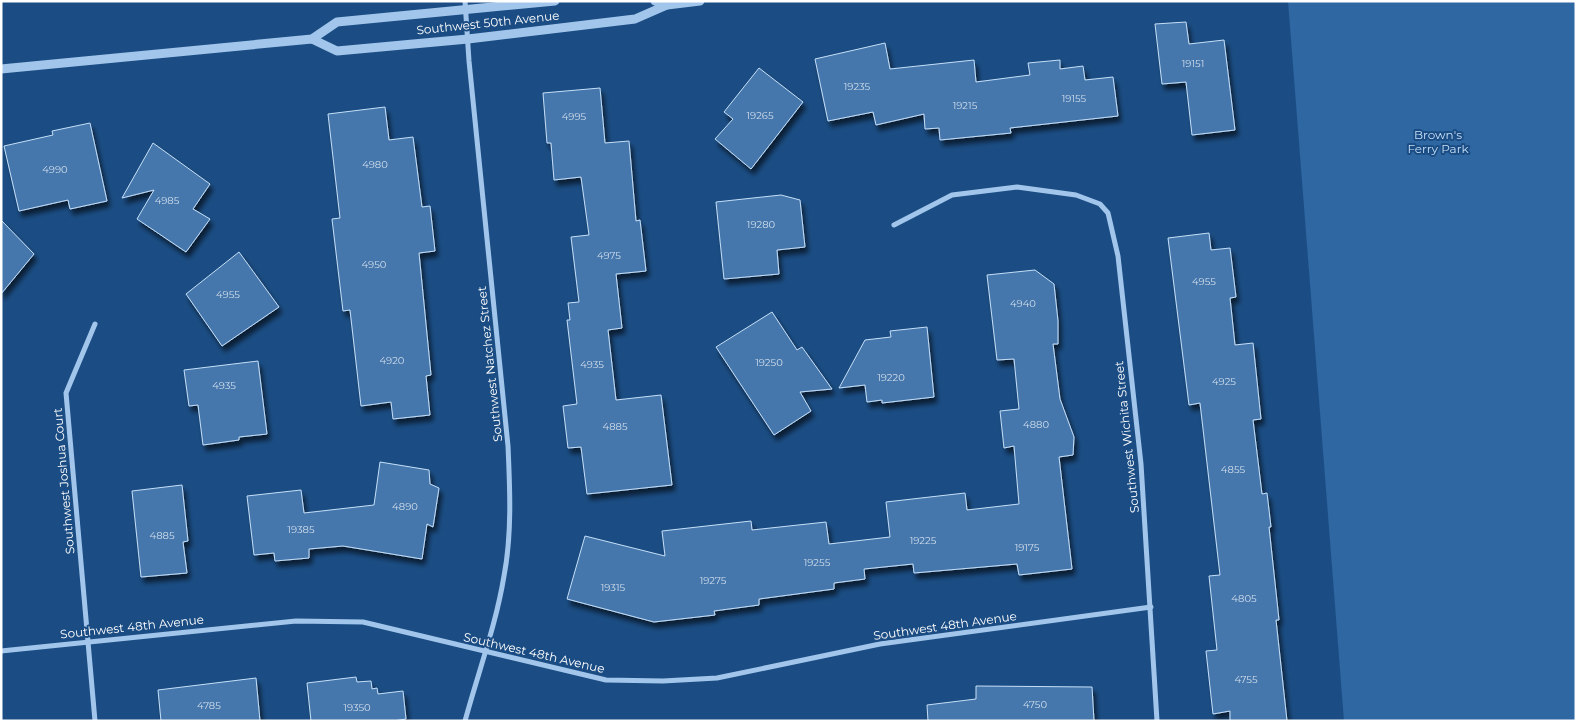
<svg xmlns="http://www.w3.org/2000/svg" width="1577" height="722" font-family="Montserrat,sans-serif">
<defs>
<filter id="shadow"><feDropShadow dx="3" dy="5.5" stdDeviation="2.5" flood-color="#0009"/></filter>
</defs>
<rect width="100%" height="100%" fill="#1b4d84"/>
<polygon fill="#2e67a2" points="1288,1 1576,1 1576,721 1344,721"/>
<g fill="#4477ad" stroke="#c6dff8" filter="url(#shadow)">
<polygon points="1186,22 1189,44 1224,40 1235,130 1192,135 1186,82 1162,84 1155,24"/>
<polygon points="885,43 890,69 974,60 976,82 1030,75 1028,63 1060,60 1060,69 1083,66 1085,80 1113,77 1118,116 1010,128 1011,133 940,140 939,128 925,129 924,114 876,125 873,112 828,121 815,59"/>
<polygon points="759,68 803,102 751,169 715,139 733,119 724,112"/>
<polygon points="600,88 605,143 629,141 636,221 640,220 646,271 616,274 622,328 608,330 616,400 661,395 672,485 587,494 581,447 568,448 563,406 577,404 567,320 570,320 568,303 579,302 571,237 589,235 581,177 554,180 551,143 547,143 543,93"/>
<polygon points="385,107 389,140 413,137 422,207 430,206 435,251 419,253 431,375 426,376 430,415 393,419 391,402 361,406 350,310 343,311 332,219 340,218 328,114"/>
<polygon points="90,123 107,201 70,209 68,200 19,211 4,146 53,135 52,131"/>
<polygon points="153,143 210,184 193,209 210,219 186,252 137,219 154,190 122,198"/>
<polygon points="781,195 800,200 805,247 777,250 779,274 724,279 716,202"/>
<polygon points="1,220 34,254 1,294"/>
<polygon points="1209,233 1211,250 1230,248 1236,297 1230,298 1235,345 1253,343 1261,419 1253,420 1262,494 1267,493 1271,527 1269,527 1279,620 1276,620 1287,721 1230,721 1230,711 1213,714 1206,651 1217,650 1209,576 1220,575 1200,403 1189,405 1168,238"/>
<polygon points="239,252 279,307 222,346 186,294"/>
<polygon points="1035,270 1054,284 1058,321 1058,344 1053,344 1060,399 1074,437 1073,455 1059,457 1072,569 1019,575 1017,564 914,573 913,564 864,569 865,579 834,583 834,589 759,599 759,605 714,611 715,615 654,622 567,599 585,536 665,556 662,531 751,521 752,530 826,522 829,544 890,537 886,502 965,493 967,510 1019,504 1014,446 1004,448 1000,411 1019,409 1014,359 997,360 987,275"/>
<polygon points="772,312 797,350 802,347 832,389 800,392 811,411 774,435 716,347"/>
<polygon points="927,327 934,397 882,403 882,400 867,402 865,385 839,388 865,340 891,337 890,331"/>
<polygon points="258,361 267,434 239,437 239,440 203,445 198,405 189,406 184,370"/>
<polygon points="380,462 429,470 430,484 439,488 433,527 427,524 422,559 343,546 309,549 309,558 275,561 274,553 254,555 247,496 301,490 304,513 374,505"/>
<polygon points="182,485 188,541 183,542 187,573 141,577 132,491"/>
<polygon points="356,677 357,682 371,681 372,689 377,688 378,694 403,691 406,719 393,721 311,721 307,683"/>
<polygon points="256,678 260,721 161,721 158,690"/>
<polygon points="976,686 1092,687 1094,721 928,721 927,705 976,699"/>
</g>
<g fill="none" stroke-linecap="round" stroke-linejoin="round">
<g stroke="#a2c6eb" stroke-width="5">
<polyline points="894,225 952,195 1017,187 1076,195 1100,204 1108,213 1118,256 1141,464 1157,721"/>
<polyline points="1,651 296,621 363,622 606,680 663,681 717,678 880,644 1151,607"/>
<polyline points="95,721 66,393 95,324"/>
<path d="M465,721C478,673 496,625 504,576C512,534 510,490 508,446L469,61L465,1"/>
</g>
<g stroke="#a2c6eb" stroke-width="9">
<polyline points="655,1 667,5"/>
<polyline points="312,39 337,51 468,39 635,19 667,5 700,1"/>
<polyline points="1,69 312,39 337,22 555,1"/>
</g>
</g>
<g text-anchor="middle" stroke-width="4" stroke-linejoin="round" paint-order="stroke">
<g font-size="10" fill="#d0ddea">
<text x="1193" y="67">19151</text>
<text x="857" y="90">19235</text>
<text x="1074" y="102">19155</text>
<text x="965" y="109">19215</text>
<text x="760" y="119">19265</text>
<text x="574" y="120">4995</text>
<text x="375" y="168">4980</text>
<text x="55" y="173">4990</text>
<text x="167" y="204">4985</text>
<text x="761" y="228">19280</text>
<text x="609" y="259">4975</text>
<text x="374" y="268">4950</text>
<text x="1204" y="285">4955</text>
<text x="228" y="298">4955</text>
<text x="1023" y="307">4940</text>
<text x="392" y="364">4920</text>
<text x="769" y="366">19250</text>
<text x="592" y="368">4935</text>
<text x="891" y="381">19220</text>
<text x="1224" y="385">4925</text>
<text x="224" y="389">4935</text>
<text x="1036" y="428">4880</text>
<text x="615" y="430">4885</text>
<text x="1233" y="473">4855</text>
<text x="405" y="510">4890</text>
<text x="301" y="533">19385</text>
<text x="162" y="539">4885</text>
<text x="923" y="544">19225</text>
<text x="1027" y="551">19175</text>
<text x="817" y="566">19255</text>
<text x="713" y="584">19275</text>
<text x="613" y="591">19315</text>
<text x="1244" y="602">4805</text>
<text x="1246" y="683">4755</text>
<text x="1035" y="708">4750</text>
<text x="209" y="709">4785</text>
<text x="357" y="711">19350</text>
</g>
<g font-size="12" fill="#fff" stroke="#1b4d84">
<text transform="translate(488 23) rotate(-6)" y="4">Southwest 50th Avenue</text>
<text transform="translate(490 364) rotate(-96)" y="4">Southwest Natchez Street</text>
<text transform="translate(1127 437) rotate(-96)" y="4">Southwest Wichita Street</text>
<text transform="translate(64 481) rotate(-95)" y="4">Southwest Joshua Court</text>
<text transform="translate(945 626) rotate(-8)" y="4">Southwest 48th Avenue</text>
<text transform="translate(132 627) rotate(-6)" y="4">Southwest 48th Avenue</text>
<text transform="translate(534 653) rotate(13)" y="4">Southwest 48th Avenue</text>
</g>
<g font-size="12" fill="#c6dff8" stroke="#1b4d84">
<text x="1438" y="139">Brown's<tspan x="1438" dy="14">Ferry Park</tspan></text>
</g>
</g>
<rect width="1577" height="722" fill="none" stroke="#ffffff" stroke-width="5"/>
</svg>
